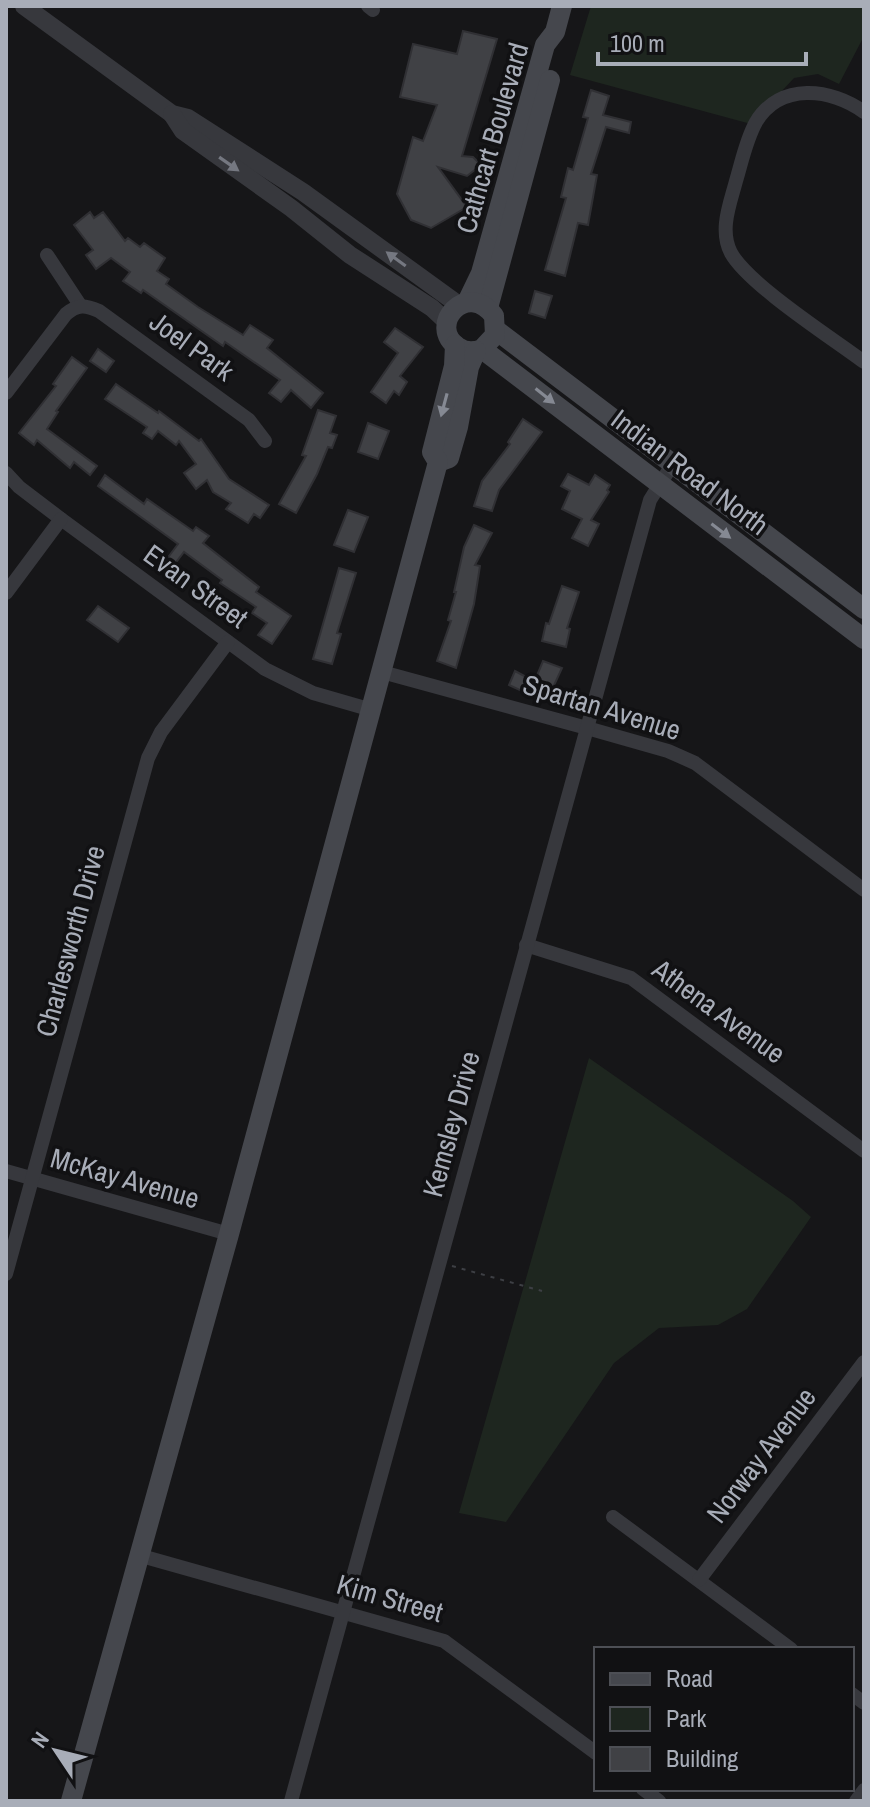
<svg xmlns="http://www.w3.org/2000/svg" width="870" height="1807" font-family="'Archivo Narrow',sans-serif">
<rect width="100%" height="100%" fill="#161618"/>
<g fill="#1e261f">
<polygon points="591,6 864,6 864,36 839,84 818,74 794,78 751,124 570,75"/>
<polygon points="589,1058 793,1201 811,1217 747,1309 718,1325 659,1328 614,1363 506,1522 459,1513"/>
</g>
<g fill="#404145" stroke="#303034" stroke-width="2">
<polygon points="463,31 497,39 462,156 473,157 481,165 467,176 438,167 467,207 431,228 411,220 397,194 413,137 423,141 437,105 400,97 413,44 457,54"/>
<polygon points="591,90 609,96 603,115 631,122 629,133 606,127 591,174 597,175 588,225 578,223 565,276 545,270 566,198 561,197 568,168 573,170 588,118 583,117"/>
<polygon points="90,212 94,218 103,212 125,241 128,238 140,247 144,243 165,258 157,271 169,279 166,284 198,307 243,335 250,325 273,340 267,348 323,393 311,408 291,390 281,402 269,393 280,380 225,342 223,346 143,290 141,293 123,281 130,272 111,258 96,269 86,255 93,250 74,225"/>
<polygon points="535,291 552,296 545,318 529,313"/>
<polygon points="395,328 423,347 400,376 407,382 399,395 394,391 386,403 371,392 398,353 384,342"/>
<polygon points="98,349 114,361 106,372 90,361"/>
<polygon points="72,357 87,368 56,411 58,412 47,429 97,466 90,475 74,462 70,468 37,440 34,445 19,433 56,386 53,384"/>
<polygon points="116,384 158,413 159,411 199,441 201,439 229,479 269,505 260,518 254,514 248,523 226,509 231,503 213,492 207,480 196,489 184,473 196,464 179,441 176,445 158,431 152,439 143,433 147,427 105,399"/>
<polygon points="318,410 336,416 330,433 337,435 332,448 328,447 317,474 296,513 279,504 306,456 302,455"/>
<polygon points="523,419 542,432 499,490 492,511 474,506 482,481 510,444 508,442"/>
<polygon points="368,423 389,431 378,459 358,452"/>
<polygon points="568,474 589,485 595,475 610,485 607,490 609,492 591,520 599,524 588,546 572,538 582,519 562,509 570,491 561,486"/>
<polygon points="105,475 144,504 147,499 193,531 196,527 209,536 203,543 259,587 256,592 291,616 272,644 258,635 267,623 252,613 256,607 220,583 222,580 184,552 167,574 160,568 178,544 98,486"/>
<polygon points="348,510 368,517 354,552 334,545"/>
<polygon points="474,525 492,533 475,565 480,566 474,604 456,668 437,661 451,621 448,620 456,592 454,592 464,547"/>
<polygon points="339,568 356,573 337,633 341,634 332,664 313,659"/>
<polygon points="562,586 579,592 567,628 570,629 566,647 542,641 546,623 549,624"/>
<polygon points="98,606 129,628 118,642 87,620"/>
<polygon points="543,661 562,668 551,692 533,685"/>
<polygon points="515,671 530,679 524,692 509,685"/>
</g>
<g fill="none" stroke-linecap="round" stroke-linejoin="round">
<polyline stroke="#3d3f44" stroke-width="2" stroke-dasharray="4 6" stroke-linecap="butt" points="452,1266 542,1291"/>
<g stroke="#37383d" stroke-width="14">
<polyline points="368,6 373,10"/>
<path d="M864,112C831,88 780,82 756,122C746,140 742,161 736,181C730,204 719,230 731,253C749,285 832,338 864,362"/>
<polyline points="47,255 80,305"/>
<path d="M6,393L66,314C78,304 85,305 99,311L249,420L265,441"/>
<polyline points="6,473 19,487 61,519 265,669 313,693 372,710"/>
<polyline points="6,593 61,519"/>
<polyline points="382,672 587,728 668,751 695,763 864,890"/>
<polyline points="526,945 631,978 864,1151"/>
<polyline points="6,1171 229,1234"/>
<polyline points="6,1274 148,758 161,732 228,642"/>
<polyline points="613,1517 791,1649"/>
<polyline points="138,1555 444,1641 596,1753"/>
<polyline points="699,1580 864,1362"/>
<polyline points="852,1694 864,1703"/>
<polyline points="643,1789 659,1801"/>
<polyline points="291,1801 650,500 672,465"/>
<polyline points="856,1801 864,1790"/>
</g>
<g stroke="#37383d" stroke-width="18">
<polyline points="24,6 172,114 188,118 303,192 459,305"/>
<polyline points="172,114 183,131 291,208 350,255 432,308 447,322"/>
</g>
<g stroke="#45474d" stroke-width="20">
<polyline points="467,302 481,273 545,45 555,32 562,6"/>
<polyline points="488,308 550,80"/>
<polyline points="496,330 864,609"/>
<path d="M482,349L495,335L494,316C467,279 426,326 458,347C466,353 474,352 482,349L864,639"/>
<polyline points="438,462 449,458 458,427 469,367 476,351"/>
<polyline points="71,1801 229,1234 438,462 432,452 454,366 455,345"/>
</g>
</g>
<defs><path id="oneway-solid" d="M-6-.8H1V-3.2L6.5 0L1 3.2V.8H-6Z" transform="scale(2)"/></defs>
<g fill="#757881">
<use href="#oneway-solid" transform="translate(229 164) rotate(35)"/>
<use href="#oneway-solid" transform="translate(396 259) rotate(-144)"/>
</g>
<g fill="#858993">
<use href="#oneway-solid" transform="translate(545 396) rotate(38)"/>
<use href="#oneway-solid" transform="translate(444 405) rotate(105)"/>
<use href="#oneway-solid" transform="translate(721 531) rotate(37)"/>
</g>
<g text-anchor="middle" stroke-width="7" stroke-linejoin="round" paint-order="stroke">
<g font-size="28" fill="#a8adb8" stroke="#111113">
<text transform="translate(492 138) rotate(-74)" y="10">Cathcart Boulevard</text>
<text transform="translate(192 346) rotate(36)" y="10">Joel Park</text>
<text transform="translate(690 472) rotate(37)" y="10">Indian Road North</text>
<text transform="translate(196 586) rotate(36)" y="10">Evan Street</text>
<text transform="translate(602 707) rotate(17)" y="10">Spartan Avenue</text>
<text transform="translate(70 941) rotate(-75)" y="10">Charlesworth Drive</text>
<text transform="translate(719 1011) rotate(36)" y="10">Athena Avenue</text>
<text transform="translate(451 1124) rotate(-75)" y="10">Kemsley Drive</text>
<text transform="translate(125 1178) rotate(16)" y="10">McKay Avenue</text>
<text transform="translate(761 1455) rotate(-53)" y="10">Norway Avenue</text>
<text transform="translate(390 1598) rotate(16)" y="10">Kim Street</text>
</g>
</g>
<rect width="870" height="1807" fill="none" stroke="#a8adb8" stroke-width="16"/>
<rect x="594" y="1647" width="260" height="144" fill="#111113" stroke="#4d4f55" stroke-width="2"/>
<rect x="610" y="1673" width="40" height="12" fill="#45474d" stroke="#4d4f55" stroke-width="2"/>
<text x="666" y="1687" font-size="24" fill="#a8adb8">Road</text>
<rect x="610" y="1707" width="40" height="24" fill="#1e261f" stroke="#4d4f55" stroke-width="2"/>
<text x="666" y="1727" font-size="24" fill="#a8adb8">Park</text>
<rect x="610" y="1747" width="40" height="24" fill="#404145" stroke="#4d4f55" stroke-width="2"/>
<text x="666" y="1767" font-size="24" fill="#a8adb8">Building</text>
<g transform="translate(56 1751) rotate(305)" stroke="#111113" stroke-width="6" paint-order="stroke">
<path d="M0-6L14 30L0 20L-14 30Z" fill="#a8adb8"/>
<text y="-12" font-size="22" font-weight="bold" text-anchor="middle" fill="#a8adb8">N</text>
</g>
<path d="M598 52v12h208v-12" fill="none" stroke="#a8adb8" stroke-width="4"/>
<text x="610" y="52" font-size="24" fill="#a8adb8" stroke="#111113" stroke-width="6" paint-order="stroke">100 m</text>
</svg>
